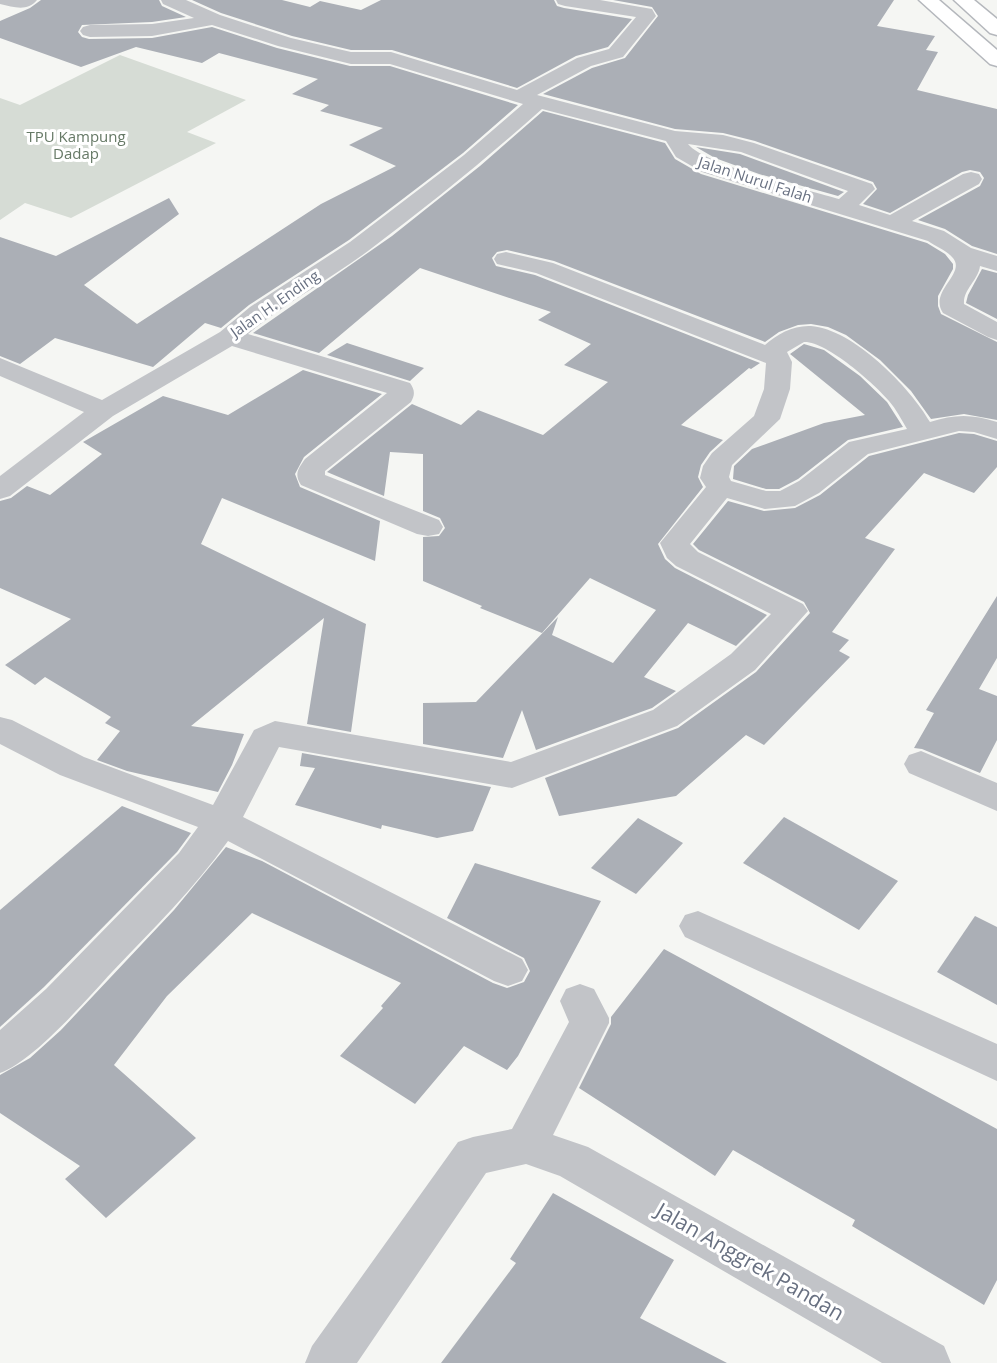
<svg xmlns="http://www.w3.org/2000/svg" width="997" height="1363" font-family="'Open Sans',sans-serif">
<rect width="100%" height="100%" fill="#f5f6f3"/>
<polygon fill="#d6dcd5" points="120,55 246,100 187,132 216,143 71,218 25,203 0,220 0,98 20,105"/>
<g fill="#abafb6">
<polygon points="41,0 159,0 162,6 186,17 152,22 82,25 78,32 82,37 89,39 152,38 212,27 277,48 350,66 390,66 518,105 463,153 349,240 249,305 221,328 205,323 153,367 55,338 20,364 0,356 0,237 56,256 169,198 179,214 84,285 137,324 321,204 396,166 349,145 383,128 320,111 329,105 292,94 318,79 219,53 202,63 136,47 81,67 0,38 0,21 30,8"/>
<polygon points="192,0 282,0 310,7 320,1 361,10 381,0 554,0 557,6 564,8 632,19 608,47 576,56 517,88 392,50 351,50 292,36 221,13"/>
<polygon points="613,0 894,0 877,26 935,36 926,50 938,52 917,90 997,109 997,254 972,246 945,229 918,220 980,186 984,178 980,172 970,170 962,172 890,213 863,204 877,189 873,182 755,141 723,133 675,129 543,94 592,68 625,58 658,16 652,7"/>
<polygon points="543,111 665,143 675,159 701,174 927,243 945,254 953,264 953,269 938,296 938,306 941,314 997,342 997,420 964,414 931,419 911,391 880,360 846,335 828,327 811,324 798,325 779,332 765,342 554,261 507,250 497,252 492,258 496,266 535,275 760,363 751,369 749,368 681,425 723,440 710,452 701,465 698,477 703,487 658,544 665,559 675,568 767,615 736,646 688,623 644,677 676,691 652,708 536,750 522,710 503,758 423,744 423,703 476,702 558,617 552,635 613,663 656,610 590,578 542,633 480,608 482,606 423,581 423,537 439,536 445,528 440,518 423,511 423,454 390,452 384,496 327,472 412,404 461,425 478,410 543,435 608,382 564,365 591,344 538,320 551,312 420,268 319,353 253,333 392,236 480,166"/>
<polygon points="696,147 740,154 844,192 838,196 759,174 715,158"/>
<polygon points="982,269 997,273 997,319 966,303 968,295"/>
<polygon points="347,343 424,368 410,381 327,355"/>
<polygon points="804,344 824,350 860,376 887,402 903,427 848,440 798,479 779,489 766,489 733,479 734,466 752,449 824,423 865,415 790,354"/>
<polygon points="303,370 382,394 304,457 295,474 300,487 380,521 375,561 222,498 201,544 366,624 351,732 307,724 324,618 191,726 244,734 232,765 218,792 127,771 97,760 120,731 105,723 111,717 45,677 35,685 5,665 71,619 0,588 0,501 11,498 27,486 50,495 102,454 83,442 163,396 228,415"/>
<polygon points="959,433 974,434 997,441 997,467 974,493 924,473 865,538 895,549 832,632 849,640 839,651 850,657 764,745 746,735 676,796 559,816 545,778 678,728 756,672 810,613 804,602 699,550 693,544 728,501 764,511 795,508 820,495 869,456"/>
<polygon points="997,596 997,658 979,689 997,696 997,740 980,773 922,749 914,748 934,713 926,710"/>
<polygon points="302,753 491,787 473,831 437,838 382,825 381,829 295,805 315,768 300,766"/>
<polygon points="122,806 191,833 177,852 44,987 0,1027 0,910"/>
<polygon points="784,817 898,881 859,930 743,863"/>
<polygon points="638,818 683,843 636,894 591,868"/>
<polygon points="226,847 262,861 493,983 507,988 524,982 530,971 524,958 447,918 475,863 601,901 518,1056 507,1070 464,1046 415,1104 340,1056 383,1008 381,1006 401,983 252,913 167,996 114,1065 196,1138 106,1218 65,1179 80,1166 0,1113 0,1075 30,1058 61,1030 174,910"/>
<polygon points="975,916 997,927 997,1005 937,972"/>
<polygon points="664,949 997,1129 997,1280 984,1305 852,1226 855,1220 733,1150 715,1176 579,1088 611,1024 611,1017"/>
<polygon points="553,1193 674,1260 640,1318 727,1363 441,1363 516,1263 510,1259"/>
</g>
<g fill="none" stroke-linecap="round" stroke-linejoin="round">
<defs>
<g id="secondary">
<polygon points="919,0 939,0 997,50 997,66 990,64"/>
<polygon points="954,0 974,0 997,19 997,35 990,33"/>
</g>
</defs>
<use href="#secondary" stroke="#b4b7bc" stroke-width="3"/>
<g fill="#c2c4c8" fill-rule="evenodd">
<path d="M0,0H37C27,12 14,7 0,4Z"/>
<path d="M161,0H186L220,15L291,38L351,52H391L517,90L577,58L609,49L636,17L565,6L558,4L556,0H600L652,9L656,16L623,57L591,66L537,95L675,131L723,135L754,143L872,184L875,189L859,205L890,215L963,174L971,172L979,174L982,179L979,184L912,221L944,231L971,248L997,256V271L980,266C978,281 963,289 964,304L997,322V340L988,337L943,313C928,291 968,273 952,257C946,250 935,246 928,241L702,172L676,157L666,141L542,109C486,159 428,206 368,251C329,280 285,303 248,334L410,383C415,390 415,395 411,402L325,471V475L439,520L443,527L439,534L428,536L417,534L301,485C294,474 298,469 305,459L387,393L232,346L113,416L10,496L0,499V476L84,412L0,376V358L102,400L220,332L250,307L350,242L464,155L523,104L390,64H351L278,46L212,25L152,36L90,37L83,35L80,31L83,27L90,25L152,24L194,18L163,4ZM688,144L741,152L848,191L839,199C809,190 704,165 688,144Z"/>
<path d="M506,252L553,263L765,345C777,334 794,325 811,326C853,329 910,387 930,422C954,414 973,414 997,422V439L974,432L959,431L868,454L819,493L795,506L765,509L727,498L690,544L698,552L803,604L808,611L755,670L677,726L512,788L279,747L243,817L522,959L528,970L522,981L508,986L494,981L228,841C194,889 152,930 112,972C86,1000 34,1061 0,1073V1030L46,989L179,853L198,827L60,775L0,744V717L12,720L84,757L213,805L254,730L275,721L511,762L653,710L731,654L771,614L676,566L667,558L660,543L706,487L700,478L703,466L712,453L754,416L764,389L766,363L536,273L497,264L494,259L497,254ZM804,342C826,341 875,384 889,401C896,409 901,419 907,429L849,442L799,481L780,491H766L731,481L729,477L732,465L780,419L790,389L792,362L787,352Z"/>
<polygon points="921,751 997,783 997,811 909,773 904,764 909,755"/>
<polygon points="698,911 997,1044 997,1081 685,937 679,926 685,915"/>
<polygon points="580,984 594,989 609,1018 609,1023 553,1135 588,1147 944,1346 951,1363 882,1363 560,1176 526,1164 486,1173 357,1363 305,1363 312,1346 458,1142 473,1137 512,1129 569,1022 560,1001 566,989"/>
</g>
<use href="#secondary" fill="#fff" fill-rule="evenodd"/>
</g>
<g text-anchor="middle" stroke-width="6" stroke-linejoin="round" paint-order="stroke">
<g font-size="15" fill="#667966" stroke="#fff">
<text x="76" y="142">TPU Kampung<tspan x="76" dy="17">Dadap</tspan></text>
</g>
<g font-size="15" fill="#687081" stroke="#fff">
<text transform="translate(755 180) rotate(18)" y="5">Jalan Nurul Falah</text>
<text transform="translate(275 304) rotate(-35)" y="5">Jalan H. Ending</text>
</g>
<g font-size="21" fill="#687081" stroke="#fff">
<text transform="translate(750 1262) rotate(30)" y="7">Jalan Anggrek Pandan</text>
</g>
</g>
</svg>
